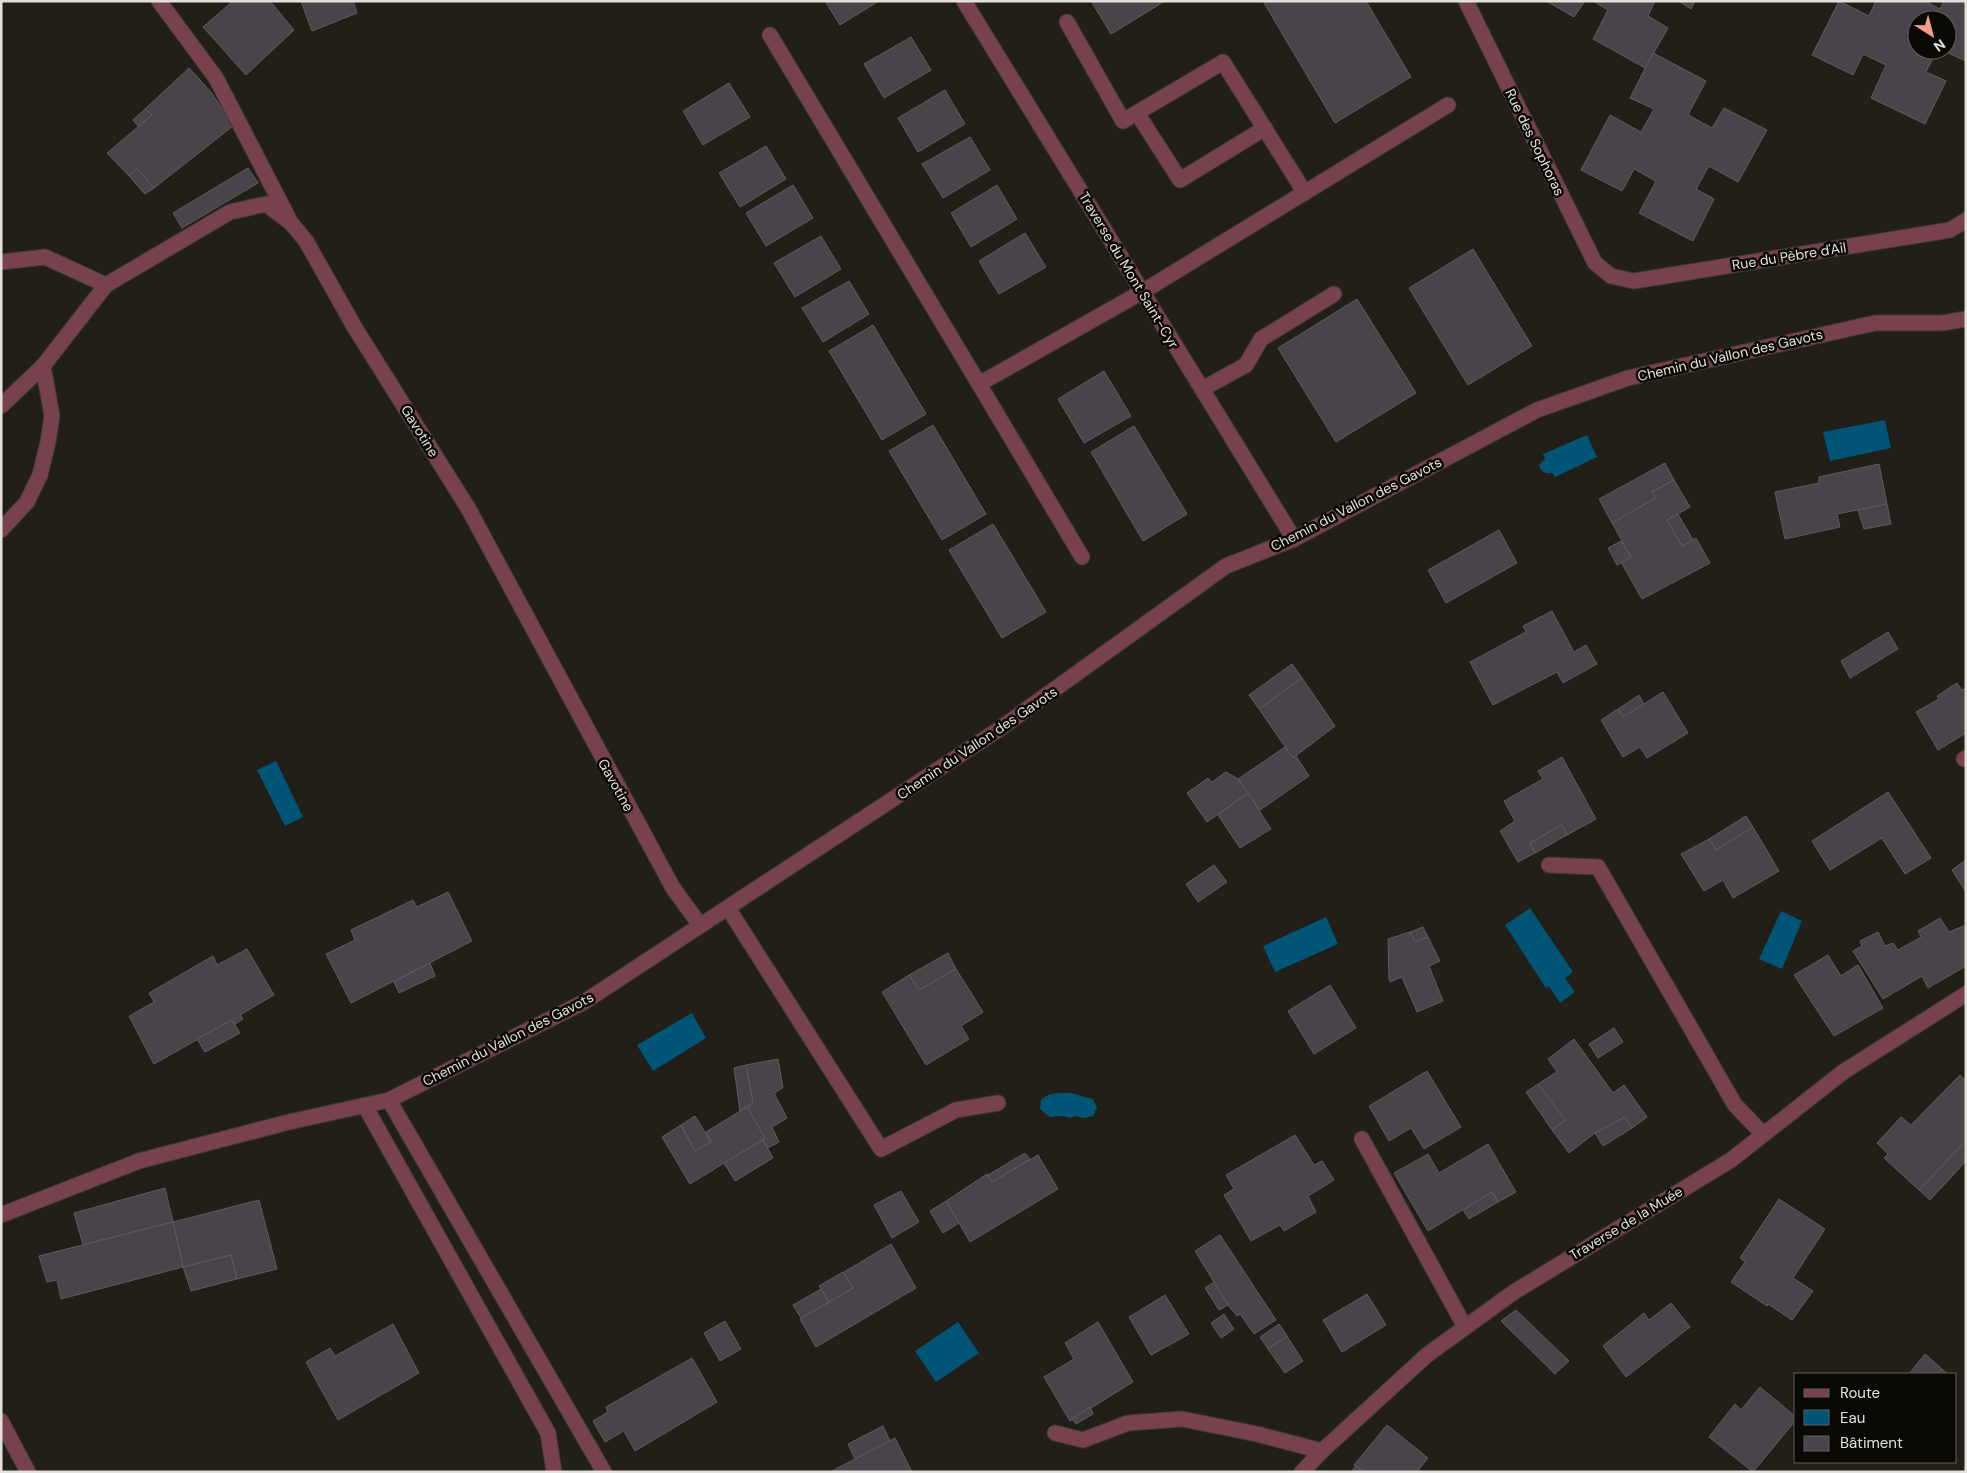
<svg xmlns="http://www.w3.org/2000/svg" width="1967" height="1473" font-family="'DM Sans',sans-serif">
<rect width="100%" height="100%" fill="#211f18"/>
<g fill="#005475">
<polygon points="1885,420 1891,448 1830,461 1823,432"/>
<path d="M1587,435L1597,457L1555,477L1552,473C1545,474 1541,472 1539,465L1545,459L1543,454Z"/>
<polygon points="276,761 303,817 285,826 257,770"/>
<polygon points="1530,908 1573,972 1565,978 1575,992 1560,1003 1549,986 1546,988 1505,925"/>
<polygon points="1781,911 1802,921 1782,969 1759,959"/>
<polygon points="1326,917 1338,944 1275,972 1263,946"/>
<polygon points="692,1013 706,1038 653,1071 637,1045"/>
<path d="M1071,1093L1093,1099L1097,1107L1093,1116L1084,1118L1075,1116L1070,1118L1063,1116L1050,1117L1040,1109L1041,1100C1049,1092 1060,1093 1071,1093Z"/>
<polygon points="958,1322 979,1353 936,1382 915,1351"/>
</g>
<g fill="#49444a" stroke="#605a61">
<polygon points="233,1 270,1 294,30 246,75 203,27"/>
<polygon points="301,1 353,1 357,13 312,31"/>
<polygon points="825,1 879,1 840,25"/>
<polygon points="1091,1 1165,1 1111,34"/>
<polygon points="1263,1 1366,1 1411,77 1335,123"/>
<polygon points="1546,1 1585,1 1574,17"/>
<polygon points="1593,1 1655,1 1648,16 1668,28 1645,68 1593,39 1608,10"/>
<polygon points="1678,1 1695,1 1691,9"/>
<polygon points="1839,1 1869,16 1876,1 1925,1 1940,9 1944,1 1966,1 1966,61 1941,50 1947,50 1947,20 1917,20 1917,50 1937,50 1926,72 1946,81 1925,124 1871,98 1886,65 1863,54 1853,75 1812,55"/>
<polygon points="911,37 931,70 884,98 864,64"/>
<polygon points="1653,53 1706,81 1688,115 1712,128 1724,108 1767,130 1738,182 1709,166 1696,189 1714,199 1693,241 1639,213 1656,181 1634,169 1622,191 1581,170 1610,115 1641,132 1654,109 1630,98"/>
<polygon points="189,68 211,92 233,126 154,188 137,168 129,176 107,153 152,115 145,109"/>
<polygon points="729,83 750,117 703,145 683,111"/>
<polygon points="945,90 965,124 918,152 898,118"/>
<polygon points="145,109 152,115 138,126 133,120"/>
<polygon points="970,137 990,170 943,198 922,164"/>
<polygon points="766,146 786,179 740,207 719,173"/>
<polygon points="137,168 154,188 145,194 129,176"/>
<polygon points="248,168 258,183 182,228 173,213"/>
<polygon points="793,185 813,218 766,246 746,213"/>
<polygon points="997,185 1017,219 971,247 951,213"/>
<polygon points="1025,233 1046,267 999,294 979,261"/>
<polygon points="821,236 841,269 795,297 774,263"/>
<polygon points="1473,249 1532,346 1468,385 1409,288"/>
<polygon points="849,281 869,314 823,342 802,308"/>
<polygon points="1357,299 1416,393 1336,442 1278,348"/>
<polygon points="873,325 926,414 882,440 829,351"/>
<polygon points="1104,371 1131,416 1084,443 1058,399"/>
<polygon points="933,425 986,514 942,540 889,451"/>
<polygon points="1134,426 1187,514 1143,541 1091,452"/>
<polygon points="1665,463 1674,480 1652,492 1656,498 1612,523 1599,499"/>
<polygon points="1879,464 1887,504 1837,514 1840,527 1785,539 1775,492 1819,483 1819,477"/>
<polygon points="1674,480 1690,507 1667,520 1682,546 1696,538 1710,563 1642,599 1621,562 1631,557 1612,523 1656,498 1652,492"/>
<polygon points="1887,504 1891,524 1864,529 1858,510"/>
<polygon points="1678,514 1693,540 1682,546 1667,520"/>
<polygon points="993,524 1046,612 1002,638 949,550"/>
<polygon points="1499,530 1517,563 1446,603 1428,570"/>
<polygon points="1621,541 1631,557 1617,565 1608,548"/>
<polygon points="1552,611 1574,652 1586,645 1597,664 1563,683 1557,672 1493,705 1470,662 1526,632 1523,626"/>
<polygon points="1888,632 1898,649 1850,678 1841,661"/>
<polygon points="1292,664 1302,678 1259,709 1249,695"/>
<polygon points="1302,678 1335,726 1293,758 1259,709"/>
<polygon points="1957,683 1962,690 1966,688 1966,733 1938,750 1916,712 1939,699 1937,696"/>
<polygon points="1663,692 1688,733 1647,758 1640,747 1623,757 1601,720 1618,709 1623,717"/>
<polygon points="1639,695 1644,704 1623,717 1618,709"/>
<polygon points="1285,747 1293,758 1296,756 1309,776 1260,810 1238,779"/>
<polygon points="1562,757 1596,819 1567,835 1562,825 1530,843 1535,853 1518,862 1500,831 1515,821 1504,801 1543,779 1538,771"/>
<polygon points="1226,772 1238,779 1248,793 1207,822 1187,793 1208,778 1212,782"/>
<polygon points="1888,792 1931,858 1905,874 1882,838 1830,870 1812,841"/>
<polygon points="1248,793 1271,829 1240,848 1218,815"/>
<polygon points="1746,816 1753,827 1716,850 1709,839"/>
<polygon points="1562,825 1567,835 1535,853 1530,843"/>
<polygon points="1753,827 1779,871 1733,898 1723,880 1704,891 1681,854 1709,839 1716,850"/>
<polygon points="1966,860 1966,892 1952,870"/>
<polygon points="1214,865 1227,882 1198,902 1186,884"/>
<polygon points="448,892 472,941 351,1003 326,954 355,940 351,930 413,900 417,907"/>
<polygon points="1940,918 1949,932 1966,925 1966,966 1928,988 1922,976 1883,999 1853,951 1862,946 1860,941 1878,932 1885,946 1893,943 1898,950 1921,937 1918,931"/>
<polygon points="1423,927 1428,937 1415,942 1410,932"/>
<polygon points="1410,932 1415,942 1428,937 1440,961 1429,966 1443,1001 1417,1012 1402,977 1390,982 1389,979 1388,939"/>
<polygon points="247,949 274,995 240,1015 243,1019 235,1024 232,1020 154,1064 129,1016 154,1002 149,993 213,956 217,965"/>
<polygon points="948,953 956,969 919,990 909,975"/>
<polygon points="1828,955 1841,976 1858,965 1883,1008 1834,1036 1794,975"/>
<polygon points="430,963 435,976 399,993 394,982"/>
<polygon points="956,969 983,1012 961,1026 969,1039 926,1065 882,992 909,975 919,990"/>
<polygon points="1330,985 1356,1028 1314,1054 1288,1011"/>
<polygon points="232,1020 240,1033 205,1052 197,1039"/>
<polygon points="1614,1028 1623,1042 1598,1058 1589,1044"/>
<polygon points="1574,1039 1613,1093 1624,1085 1647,1117 1632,1128 1625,1117 1595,1133 1569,1153 1552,1130 1565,1120 1538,1084 1557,1072 1548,1059"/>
<polygon points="778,1059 783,1088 774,1093 787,1118 772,1127 779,1142 768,1148 763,1140 765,1138 747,1107 753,1103 746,1065"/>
<polygon points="746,1065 753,1103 740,1111 734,1068"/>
<polygon points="1427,1071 1461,1127 1424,1149 1411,1128 1389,1141 1369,1106"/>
<polygon points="1960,1075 1966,1081 1966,1141 1919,1190 1884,1158 1888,1154 1877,1143 1901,1117 1911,1125"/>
<polygon points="1538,1084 1565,1120 1552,1130 1526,1092"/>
<polygon points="747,1107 765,1138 690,1184 662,1137 681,1125 695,1151 711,1142 706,1132"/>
<polygon points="695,1116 711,1142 695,1151 681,1125"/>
<polygon points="1625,1117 1632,1128 1603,1146 1595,1133"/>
<polygon points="1295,1135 1314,1165 1322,1161 1334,1180 1308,1196 1316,1212 1284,1231 1280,1225 1251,1241 1224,1195 1234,1189 1226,1175"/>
<polygon points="763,1140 773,1158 735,1181 724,1163"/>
<polygon points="1966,1141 1966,1161 1930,1200 1919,1190"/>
<polygon points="1488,1144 1516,1192 1498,1202 1492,1192 1428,1231 1394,1173 1428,1154 1439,1173"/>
<polygon points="1025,1153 1030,1159 992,1182 988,1175"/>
<polygon points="1038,1155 1058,1189 970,1242 946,1201 987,1174 992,1182"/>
<polygon points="165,1188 173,1222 83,1245 74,1213"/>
<polygon points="901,1191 919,1222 892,1238 874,1205"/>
<polygon points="1492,1192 1498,1202 1469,1219 1463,1210"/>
<polygon points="1779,1199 1825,1229 1793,1278 1813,1291 1792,1320 1768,1304 1767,1306 1731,1282 1745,1262 1740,1258"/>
<polygon points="259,1200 277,1269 237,1279 231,1255 183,1267 173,1222"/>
<polygon points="946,1201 959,1223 943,1233 930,1211"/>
<polygon points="173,1222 183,1267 61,1299 57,1280 47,1282 39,1256"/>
<polygon points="1220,1235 1276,1320 1254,1334 1240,1314 1237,1316 1228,1305 1195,1251"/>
<polygon points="891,1244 916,1288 816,1347 800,1319 853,1288 844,1272"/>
<polygon points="231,1255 237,1279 191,1291 183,1267"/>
<polygon points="843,1272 853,1288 829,1302 819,1286"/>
<polygon points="1214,1282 1228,1305 1219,1310 1205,1288"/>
<polygon points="821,1289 829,1302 801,1318 793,1305"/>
<polygon points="1367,1294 1386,1325 1342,1352 1323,1320"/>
<polygon points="1165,1295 1189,1334 1151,1355 1129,1317"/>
<polygon points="1671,1303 1690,1327 1626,1377 1603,1346 1644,1313 1649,1320"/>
<polygon points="1516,1310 1569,1361 1555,1374 1501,1321"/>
<polygon points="1224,1314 1234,1329 1221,1338 1211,1323"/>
<polygon points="725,1321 741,1349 720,1361 704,1333"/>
<polygon points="1098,1322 1133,1382 1070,1421 1044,1377 1074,1359 1065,1343"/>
<polygon points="393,1324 419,1373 338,1420 306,1362 330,1348 335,1356"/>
<polygon points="1279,1324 1287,1336 1268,1349 1260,1337"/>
<polygon points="1287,1336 1303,1361 1285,1373 1268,1349"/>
<polygon points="1925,1354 1942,1369 1937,1374 1909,1374"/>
<polygon points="692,1358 717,1402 635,1451 624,1431 605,1442 593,1421 608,1412 606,1407"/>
<polygon points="1942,1369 1948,1374 1937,1374"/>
<polygon points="1760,1387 1796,1417 1796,1420 1753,1472 1709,1437 1735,1404 1741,1410"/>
<polygon points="1090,1407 1093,1414 1076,1424 1072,1419"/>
<polygon points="1387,1425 1428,1458 1417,1472 1365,1472 1354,1465"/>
<polygon points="883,1426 890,1441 855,1459 848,1444"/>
<polygon points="895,1438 912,1472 830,1472 855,1459"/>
<polygon points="1356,1466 1365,1472 1351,1472"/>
</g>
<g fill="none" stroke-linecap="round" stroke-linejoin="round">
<defs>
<g id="lane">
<polyline points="159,1 216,78 291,223"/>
<polyline points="1067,22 1123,121 1223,62 1305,193"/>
<polyline points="770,35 979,384 1142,292 1448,105"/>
<polyline points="1137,113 1180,180 1265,128"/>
<polyline points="979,384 1082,557"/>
<polyline points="1202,389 1246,365 1261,339 1334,294"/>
<polyline points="1,406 43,366 106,285"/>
<polyline points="1,530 27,502 40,475 48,442 52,416 43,366"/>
<polyline points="1964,759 1966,758"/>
<polyline points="1549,865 1598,867 1735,1105 1763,1134"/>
<polyline points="728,908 881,1149 956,1110 998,1103"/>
<polyline points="389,1100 604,1472"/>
<polyline points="365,1106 548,1433 554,1472"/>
<polyline points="1362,1139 1465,1327"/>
<polyline points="1,1421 28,1472"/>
<polyline points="1055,1433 1083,1440 1128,1423 1182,1419 1257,1434 1322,1451"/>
</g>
<g id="street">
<polyline points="964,1 1294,539"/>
<polyline points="1466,1 1595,263 1611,276 1634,281 1950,230 1966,220"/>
<polyline points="1,262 45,257 106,285 230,212 266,204 291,223 306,241 355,328 468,508 673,888 700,925"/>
<polyline points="1,1215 139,1161 289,1122 389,1100 584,1002 998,730 1226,566 1294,539 1537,410 1628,378 1875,323 1942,323 1966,319"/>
<polyline points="1302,1472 1322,1451 1427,1355 1514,1292 1731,1160 1843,1072 1966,994"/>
</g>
</defs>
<use href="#lane" stroke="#3c3a33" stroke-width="17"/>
<use href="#street" stroke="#3c3a33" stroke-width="17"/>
<use href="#lane" stroke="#77414e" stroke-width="15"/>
<use href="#street" stroke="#77414e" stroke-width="15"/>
</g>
<g text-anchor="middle" stroke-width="5" stroke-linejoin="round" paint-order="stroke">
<g font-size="14" fill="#e2e1dc" stroke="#0a0906">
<text transform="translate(1535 142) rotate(64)" y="5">Rue des Sophoras</text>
<text transform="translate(1789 256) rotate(-9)" y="5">Rue du Pèbre d'Ail</text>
<text transform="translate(1129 270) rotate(59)" y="5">Traverse du Mont Saint-Cyr</text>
<text transform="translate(1730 355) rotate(-13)" y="5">Chemin du Vallon des Gavots</text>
<text transform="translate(420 431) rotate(58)" y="5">Gavotine</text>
<text transform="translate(1356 504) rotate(-27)" y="5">Chemin du Vallon des Gavots</text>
<text transform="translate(977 743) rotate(-34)" y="5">Chemin du Vallon des Gavots</text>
<text transform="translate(616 785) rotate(61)" y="5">Gavotine</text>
<text transform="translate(508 1039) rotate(-27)" y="5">Chemin du Vallon des Gavots</text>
<text transform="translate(1626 1223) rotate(-31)" y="5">Traverse de la Muée</text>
</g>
</g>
<rect width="1967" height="1473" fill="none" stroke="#e2e1dc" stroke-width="5"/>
<rect x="1794" y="1373" width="162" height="90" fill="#0a0906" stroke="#605f5c"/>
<rect x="1804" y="1389" width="25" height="8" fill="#77414e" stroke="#605f5c"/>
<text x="1840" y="1398" font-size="15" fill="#e2e1dc">Route</text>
<rect x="1804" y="1410" width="25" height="15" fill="#005475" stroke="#605f5c"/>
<text x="1840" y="1423" font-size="15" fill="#e2e1dc">Eau</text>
<rect x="1804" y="1436" width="25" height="15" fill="#49444a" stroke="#605f5c"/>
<text x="1840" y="1448" font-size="15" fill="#e2e1dc">Bâtiment</text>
<g transform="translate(1932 35) rotate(144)"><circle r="24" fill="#0a0906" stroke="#605f5c"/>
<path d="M0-4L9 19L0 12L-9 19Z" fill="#f49d8c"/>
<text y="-8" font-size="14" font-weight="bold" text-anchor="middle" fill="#e2e1dc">N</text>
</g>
</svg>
